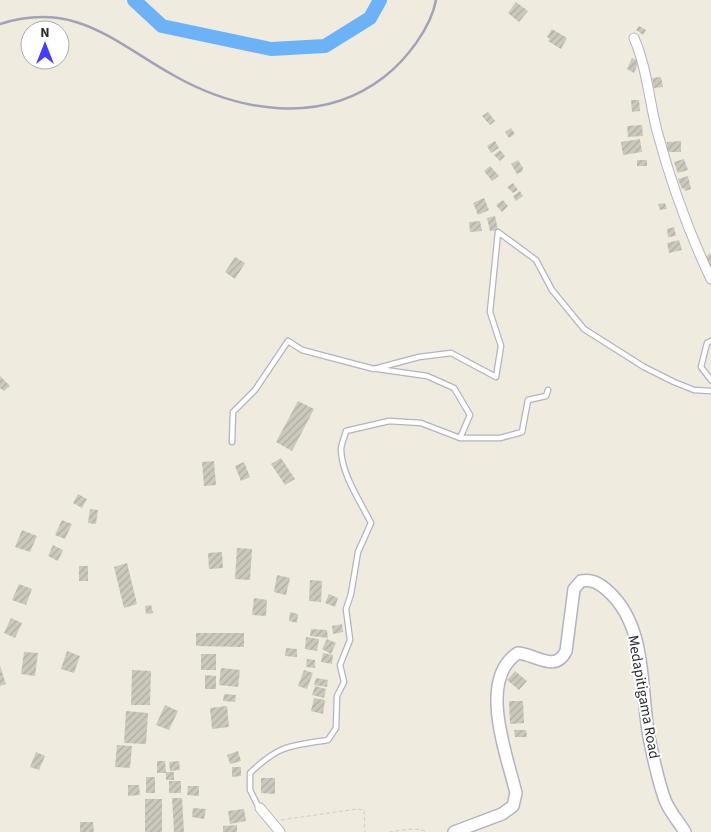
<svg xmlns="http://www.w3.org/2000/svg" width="711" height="832" font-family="'Source Sans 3',sans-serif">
<defs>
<pattern id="building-hatch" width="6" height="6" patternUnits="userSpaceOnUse" patternTransform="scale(1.25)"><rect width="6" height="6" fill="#cbc9bd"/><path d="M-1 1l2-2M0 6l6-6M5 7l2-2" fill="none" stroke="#afada3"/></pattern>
</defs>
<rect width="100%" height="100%" fill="#efecdf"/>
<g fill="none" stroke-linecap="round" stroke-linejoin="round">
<polyline stroke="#6cb2f7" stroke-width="14" points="134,0 162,26 271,49 325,46 370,18 380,0"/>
</g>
<g fill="url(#building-hatch)">
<polygon points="516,2 528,11 519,22 508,13"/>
<polygon points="639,26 646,30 643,35 636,30"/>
<polygon points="552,29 567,38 561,49 548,41 550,39 547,37"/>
<polygon points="632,58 639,61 634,73 627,69"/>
<polygon points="661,77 663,87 654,88 652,78"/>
<polygon points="631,100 639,100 640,111 632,112"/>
<polygon points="488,112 495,121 490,125 482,116"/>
<polygon points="642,125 643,136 628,137 627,126"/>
<polygon points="511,128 515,134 509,138 505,132"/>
<polygon points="640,139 642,152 623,155 621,142"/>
<polygon points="495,141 499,148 491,153 487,146"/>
<polygon points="681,141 681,152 667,152 667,142"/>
<polygon points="500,150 505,156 500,161 494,155"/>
<polygon points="684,159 688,170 678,173 674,162"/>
<polygon points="518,160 523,168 522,172 517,174 511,164"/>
<rect x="637" y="160" width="10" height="6"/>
<polygon points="490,166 499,176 492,181 484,171"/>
<polygon points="688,176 691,189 685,191 684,188 682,189 678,179"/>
<polygon points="513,183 518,190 513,193 507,187"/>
<polygon points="520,191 523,196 516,201 513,196"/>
<polygon points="484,198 489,210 478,215 473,203"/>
<polygon points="503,200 508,206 502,212 496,205"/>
<polygon points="665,203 667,209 660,210 658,204"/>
<polygon points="495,216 498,230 490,231 487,218"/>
<polygon points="480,221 482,231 470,232 469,222"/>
<polygon points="674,227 676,236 668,237 667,229"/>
<polygon points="679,240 682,250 669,253 667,243"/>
<polygon points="710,253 711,255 711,269 703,260"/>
<polygon points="235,257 245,263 235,279 225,272"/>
<polygon points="0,376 10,386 4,391 0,388"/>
<polygon points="298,401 314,409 292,451 276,442"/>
<polygon points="281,458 295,479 285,485 271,464"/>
<polygon points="214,461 216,485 204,486 202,462"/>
<polygon points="244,462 250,477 241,481 235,466"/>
<polygon points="78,494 87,499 82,508 73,503"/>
<polygon points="90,509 98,510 96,524 88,523"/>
<polygon points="62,520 72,524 65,539 55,535"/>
<polygon points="22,530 37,536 30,552 15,547"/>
<polygon points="53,545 63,550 58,561 48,556"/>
<polygon points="237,548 252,549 250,580 235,579"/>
<polygon points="222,552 223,568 209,569 208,553"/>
<polygon points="127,563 137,604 124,608 114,567"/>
<rect x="79" y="566" width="9" height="15"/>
<polygon points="277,575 290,578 286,595 274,592"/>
<polygon points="310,580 322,581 321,602 309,601"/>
<polygon points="19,584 32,589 26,605 12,600"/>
<polygon points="329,594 338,598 335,607 325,603"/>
<polygon points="254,598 267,600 266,616 252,615"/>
<polygon points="151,605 153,613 146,614 145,606"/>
<polygon points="290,612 298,614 297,623 289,621"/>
<polygon points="11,618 22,623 15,638 4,633"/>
<polygon points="342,624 343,632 333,634 332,626"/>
<polygon points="311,629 327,630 328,638 310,636"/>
<polygon points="196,633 244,633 244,647 196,646"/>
<polygon points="306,637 319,639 317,651 305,649"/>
<polygon points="327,639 336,643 331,654 322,649"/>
<polygon points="286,648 297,649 297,657 285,656"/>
<polygon points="67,651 80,656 74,673 61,669"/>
<polygon points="24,652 38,653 35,676 21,674"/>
<polygon points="323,653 333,655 332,664 321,662"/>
<rect x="201" y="654" width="15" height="16"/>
<polygon points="307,659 315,660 315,668 306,667"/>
<polygon points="0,666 6,684 0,686"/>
<polygon points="221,668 240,670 238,687 219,685"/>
<polygon points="132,670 151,671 150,705 131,705"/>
<polygon points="304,670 313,673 307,689 298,686"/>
<polygon points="515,671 527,681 519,690 507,680"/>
<polygon points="205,675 216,676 216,689 205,689"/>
<polygon points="316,678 328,680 327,687 314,685"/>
<polygon points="315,686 326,689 324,698 312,695"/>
<polygon points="224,694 236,695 235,702 223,701"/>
<polygon points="314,698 325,700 323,714 311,711"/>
<polygon points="509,701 523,701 524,723 510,724"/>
<polygon points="165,705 178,711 169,730 156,725"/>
<polygon points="227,706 229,727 212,729 210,708"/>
<polygon points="126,711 148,713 146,744 124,743"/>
<polygon points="514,730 526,730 527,737 515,737"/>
<polygon points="117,745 132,746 130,768 115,767"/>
<polygon points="238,751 241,761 230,764 227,755"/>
<polygon points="36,752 45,756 39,770 30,767"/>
<polygon points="157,761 165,761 166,773 157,773"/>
<polygon points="179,761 180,770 170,771 169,762"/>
<polygon points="232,767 241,767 241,776 232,777"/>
<rect x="166" y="772" width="8" height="8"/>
<rect x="146" y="777" width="9" height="16"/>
<polygon points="261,778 275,778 275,794 261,793"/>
<rect x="169" y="781" width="12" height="12"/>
<polygon points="128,785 139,785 140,795 128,796"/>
<polygon points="188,786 199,786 199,796 187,795"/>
<polygon points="172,798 182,798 184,832 174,832"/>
<rect x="145" y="799" width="17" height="33"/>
<polygon points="193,808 206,809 204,819 192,817"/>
<polygon points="244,809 246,821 230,824 228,811"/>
<polygon points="80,822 93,822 94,832 80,832"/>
<polygon points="237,825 237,832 223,832 223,826"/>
</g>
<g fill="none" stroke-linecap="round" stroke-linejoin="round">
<defs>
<g id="service">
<polyline points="711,341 707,343 701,367 711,380"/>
<polyline points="460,438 500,438 522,432 528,400 546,396 548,390"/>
<polyline points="232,442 233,412 255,390 288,341 302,350 374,369 419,357 451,353 496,377 501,346 490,312 498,232 536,260 552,290 584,329 644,367 674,382 694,390 711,391"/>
<path d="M259,808L250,790V773C279,745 289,746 328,740L336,728L337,696L344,682L340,665L350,640L346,609L351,594L358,552L371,523C360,501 342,475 341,450C341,444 345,436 346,431L389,421L421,423L460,438L470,415L454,388L427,376L378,369"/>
</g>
<g id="minor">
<path d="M634,38C647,68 649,100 657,131C671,183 688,231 711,279"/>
<polyline points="260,808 280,832"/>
</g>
<path id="tertiary" d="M454,832L502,814L513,806L516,793C507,755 477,679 518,653C537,655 555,673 566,651L574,589L581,581C592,579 599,583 608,591C648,627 640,689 649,737C653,757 658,781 665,800C669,811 679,822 685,832"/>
</defs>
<use href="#service" stroke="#b3b3c1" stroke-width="7"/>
<use href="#minor" stroke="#b3b3c1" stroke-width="11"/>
<use href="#tertiary" stroke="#b3b3c1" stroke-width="14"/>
<g stroke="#cdcdcd" stroke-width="1" stroke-dasharray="4 2.5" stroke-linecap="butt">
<polyline points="281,820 357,809 364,810 365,832"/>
<path d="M389,832C400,831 417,826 426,832"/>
</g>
<use href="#service" stroke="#fff" stroke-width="4.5"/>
<use href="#minor" stroke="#fff" stroke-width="9"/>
<use href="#tertiary" stroke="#fff" stroke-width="11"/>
<path stroke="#a3a1b9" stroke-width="2.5" d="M0,24C75,0 114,42 173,75C238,112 321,126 384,77C406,60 431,28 436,0"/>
</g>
<g text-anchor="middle" stroke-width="4" stroke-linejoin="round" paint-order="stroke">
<g font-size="15" fill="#2d2d2d" stroke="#fff">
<text transform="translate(644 697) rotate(80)" y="5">Medapitigama Road</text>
</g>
</g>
<g transform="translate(45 45)"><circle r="24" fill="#ffffff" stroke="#ababab"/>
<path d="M0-4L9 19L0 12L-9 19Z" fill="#453cff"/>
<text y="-8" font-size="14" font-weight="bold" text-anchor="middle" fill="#2d2d2d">N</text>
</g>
</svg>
